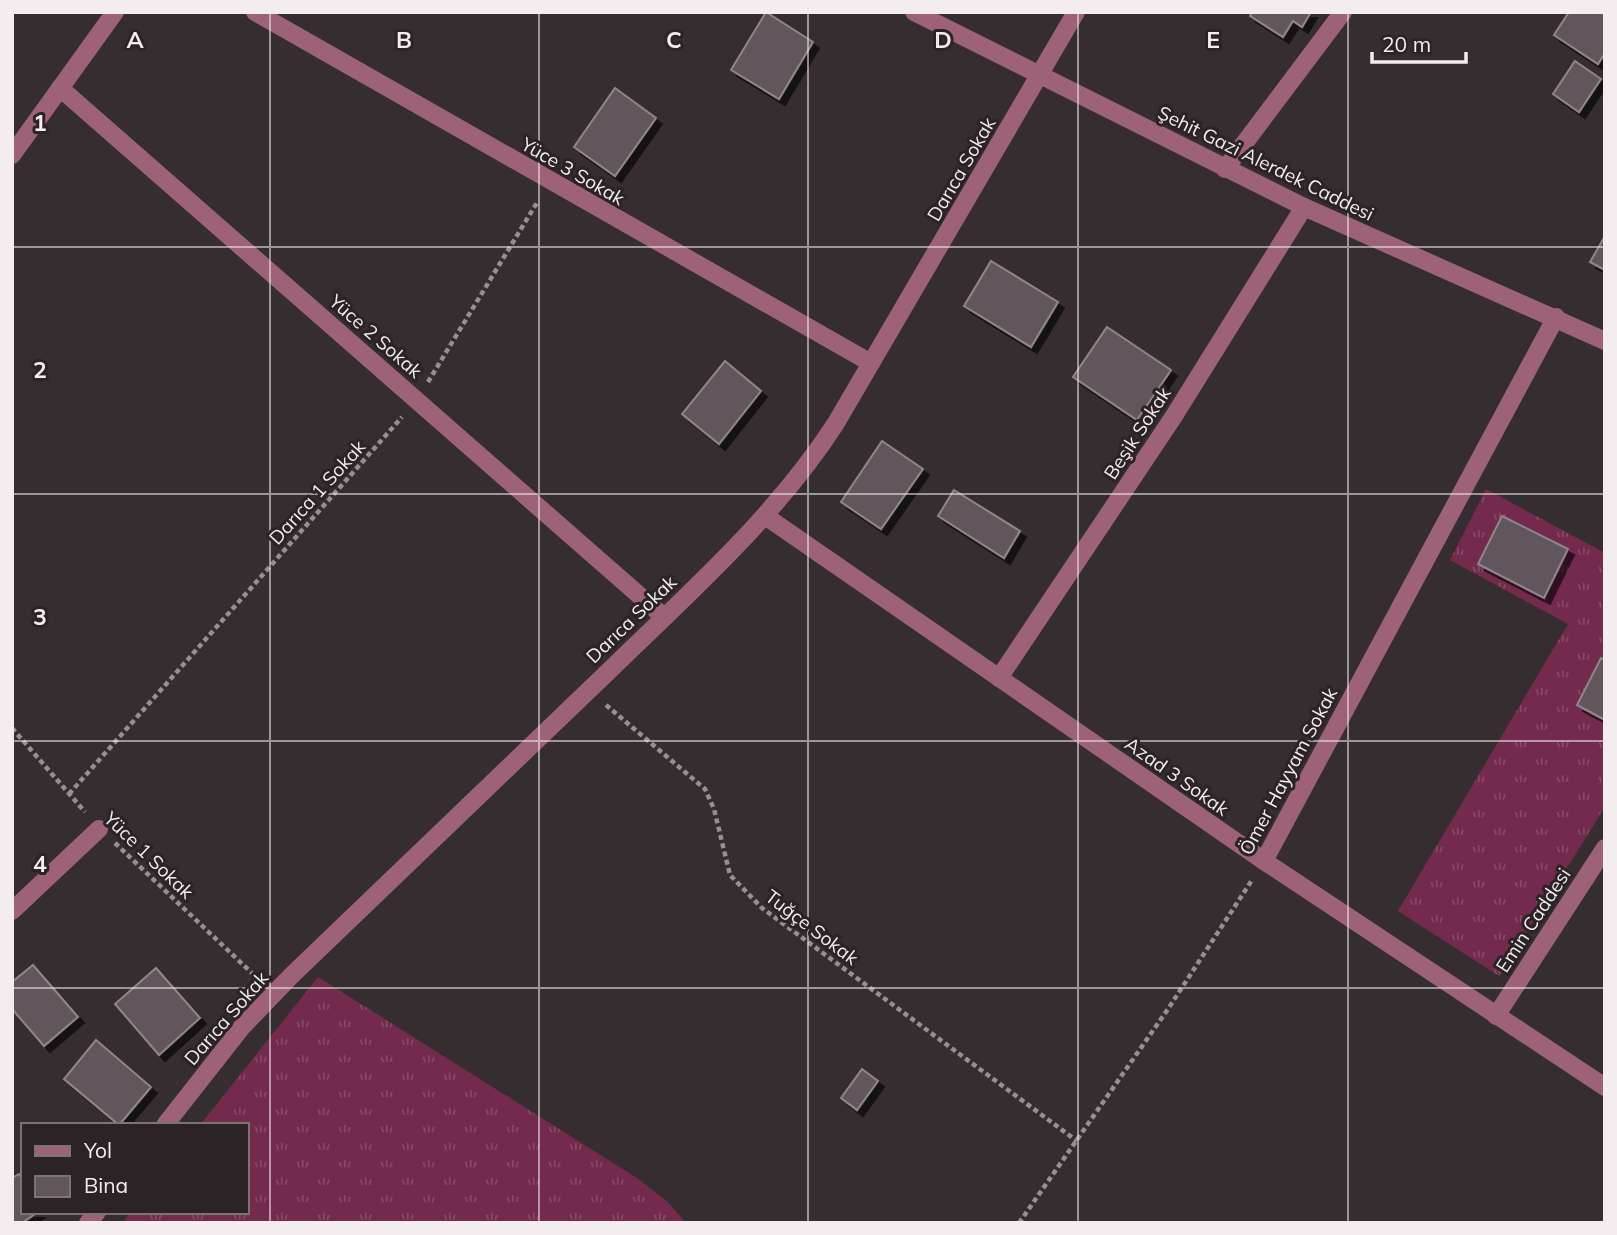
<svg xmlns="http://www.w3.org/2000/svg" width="1617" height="1235" font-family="Mulish,sans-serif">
<defs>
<pattern id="grass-tufts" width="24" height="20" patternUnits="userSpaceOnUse" patternTransform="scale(1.75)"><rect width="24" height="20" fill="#732a4d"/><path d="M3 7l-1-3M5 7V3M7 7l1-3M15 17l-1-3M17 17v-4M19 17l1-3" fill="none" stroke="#874967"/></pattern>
<filter id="shadow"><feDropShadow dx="6" dy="6" stdDeviation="0" flood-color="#0009"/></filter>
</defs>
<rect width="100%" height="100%" fill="#352d30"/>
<g fill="url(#grass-tufts)">
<polygon points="1486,489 1605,553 1605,807 1499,976 1398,911 1568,624 1450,560"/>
<polygon points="318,977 637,1178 668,1202 686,1223 122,1223 131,1212 247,1212 247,1125 200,1125"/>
</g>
<g fill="#61575b" stroke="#908689" stroke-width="2" filter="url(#shadow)">
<polygon points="766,12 813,42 779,99 731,70"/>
<polygon points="1252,12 1311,12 1302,27 1293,21 1283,37 1250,16"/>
<polygon points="1569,12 1605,12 1605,53 1598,64 1554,35"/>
<polygon points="1575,61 1601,79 1579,112 1553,94"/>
<polygon points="615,88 656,118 615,176 574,147"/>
<polygon points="1605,236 1605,270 1590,262"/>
<polygon points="991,261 1058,302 1031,347 964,306"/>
<polygon points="1107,327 1171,370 1137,420 1073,377"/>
<polygon points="725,361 761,391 719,444 682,414"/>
<polygon points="882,441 923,469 881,529 841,502"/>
<polygon points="954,490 1020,531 1004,558 938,516"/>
<polygon points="1502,516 1568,549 1544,598 1478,564"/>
<polygon points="1601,658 1605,660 1605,720 1577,705"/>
<polygon points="33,965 78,1017 44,1046 12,1009 12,982"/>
<polygon points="156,968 200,1018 159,1055 115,1004"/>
<polygon points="96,1040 151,1087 119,1125 64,1079"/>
<polygon points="862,1069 878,1081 857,1110 841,1098"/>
<polygon points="19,1174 23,1180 23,1212 38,1212 22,1223 12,1223 12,1178"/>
</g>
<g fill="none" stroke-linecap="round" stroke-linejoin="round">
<g stroke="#979092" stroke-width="4.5" stroke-dasharray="5 3.5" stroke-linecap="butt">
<polyline points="428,382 538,201"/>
<polyline points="606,705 705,789 714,809 730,875 762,908 1077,1141"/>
<polyline points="12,728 85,812"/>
<polyline points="69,794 402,417"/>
<polyline points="115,843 256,977"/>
<polyline points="1019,1223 1168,1009 1252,880"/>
</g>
<g stroke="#9d627a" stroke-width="18">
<polyline points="255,12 871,363"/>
<polyline points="914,12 1304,207 1605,341"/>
<polyline points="60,88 664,617"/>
<polyline points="12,155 115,12"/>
<polyline points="1225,169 1343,12"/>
<polyline points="765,516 1264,861 1605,1087"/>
<polyline points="999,678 1174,416 1304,207"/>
<polyline points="1264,861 1556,317"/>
<polyline points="12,911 99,829"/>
<polyline points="1496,1016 1605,848"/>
<path d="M165,1125L242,1027L291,976C398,873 505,771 612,668C691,591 776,516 836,423L1076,12"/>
<polyline points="88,1223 97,1212"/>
</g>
</g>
<path fill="none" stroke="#f3edef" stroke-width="2" stroke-opacity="0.55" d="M270,12V1223M539,12V1223M808,12V1223M1078,12V1223M1348,12V1223M12,247H1605M12,494H1605M12,741H1605M12,988H1605"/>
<g text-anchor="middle" stroke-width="6" stroke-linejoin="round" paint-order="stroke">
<g font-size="19" fill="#f3edef" stroke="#2b2326">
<text transform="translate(1266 163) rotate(26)" y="7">Şehit Gazi Alerdek Caddesi</text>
<text transform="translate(961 169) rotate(-60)" y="7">Darıca Sokak</text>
<text transform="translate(573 171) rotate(30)" y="7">Yüce 3 Sokak</text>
<text transform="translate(376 336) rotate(41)" y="7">Yüce 2 Sokak</text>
<text transform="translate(1137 433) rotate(-57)" y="7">Beşik Sokak</text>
<text transform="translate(317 492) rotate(-48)" y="7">Darıca 1 Sokak</text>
<text transform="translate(631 619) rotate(-44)" y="7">Darıca Sokak</text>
<text transform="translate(1288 771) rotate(-62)" y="7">Ömer Hayyam Sokak</text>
<text transform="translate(1177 776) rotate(35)" y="7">Azad 3 Sokak</text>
<text transform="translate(149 855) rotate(44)" y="7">Yüce 1 Sokak</text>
<text transform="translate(1533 920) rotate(-57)" y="7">Emin Caddesi</text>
<text transform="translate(812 927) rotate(37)" y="7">Tuğçe Sokak</text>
<text transform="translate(226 1018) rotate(-49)" y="7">Darıca Sokak</text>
</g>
</g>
<g font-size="23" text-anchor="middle" font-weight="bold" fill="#f3edef" stroke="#2b2326" stroke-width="6" stroke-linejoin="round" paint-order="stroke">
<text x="135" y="48">A</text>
<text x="404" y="48">B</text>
<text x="674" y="48">C</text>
<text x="943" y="48">D</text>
<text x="1213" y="48">E</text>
<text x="40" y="131">1</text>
<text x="40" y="378">2</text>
<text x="40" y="625">3</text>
<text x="40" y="872">4</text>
</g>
<rect width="1617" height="1235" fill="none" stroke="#f3edef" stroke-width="28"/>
<rect x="21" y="1123" width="228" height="91" fill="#2b2326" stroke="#7b7476" stroke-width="2"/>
<rect x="35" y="1146" width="35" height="10" fill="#9d627a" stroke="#7b7476" stroke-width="2"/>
<text x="84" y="1158" font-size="21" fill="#f3edef">Yol</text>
<rect x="35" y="1176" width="35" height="21" fill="#61575b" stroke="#7b7476" stroke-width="2"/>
<text x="84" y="1193" font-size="21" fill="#f3edef">Bina</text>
<path d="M1372 52v10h94v-10" fill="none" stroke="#f3edef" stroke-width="3.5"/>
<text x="1382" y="52" font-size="21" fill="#f3edef" stroke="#2b2326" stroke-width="5" paint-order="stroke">20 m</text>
</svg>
